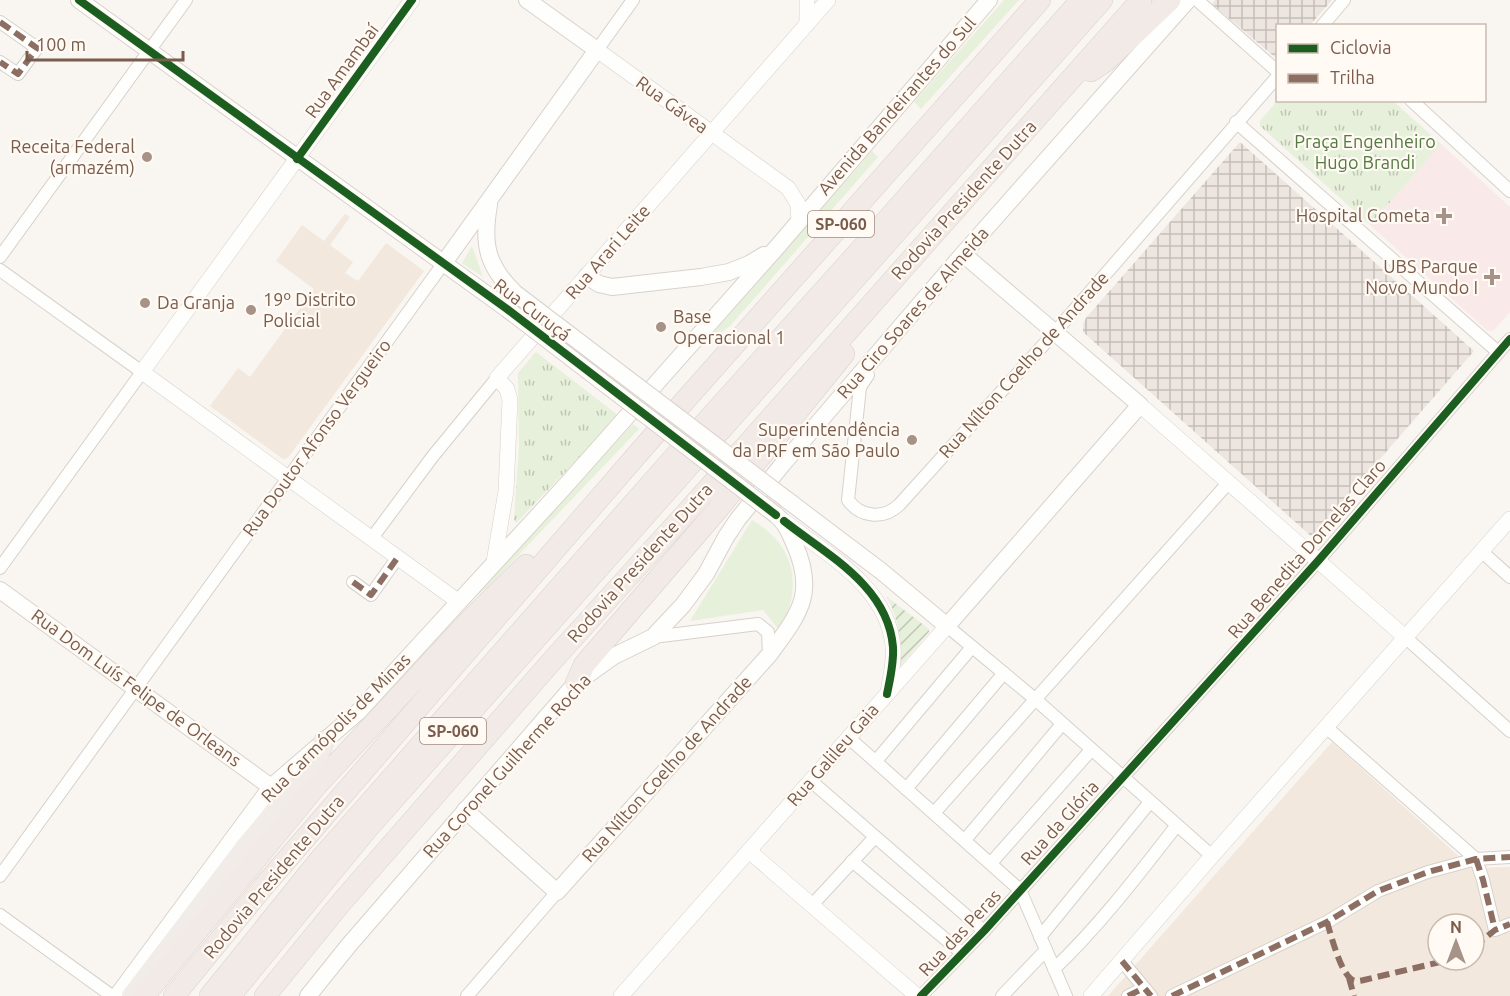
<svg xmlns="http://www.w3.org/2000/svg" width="1510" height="996" font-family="Ubuntu,sans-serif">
<defs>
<pattern id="industrial-grid" width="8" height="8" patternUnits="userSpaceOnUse" patternTransform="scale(1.5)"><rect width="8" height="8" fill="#ede5e0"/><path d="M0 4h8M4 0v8" fill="none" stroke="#c5bdb8"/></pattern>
<pattern id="park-tufts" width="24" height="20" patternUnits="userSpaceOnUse" patternTransform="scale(1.5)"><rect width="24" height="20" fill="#e7f0db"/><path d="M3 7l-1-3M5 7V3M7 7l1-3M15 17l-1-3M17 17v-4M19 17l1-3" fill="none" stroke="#c0c6b4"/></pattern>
<pattern id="garden-furrows" width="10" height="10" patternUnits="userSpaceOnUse" patternTransform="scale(1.5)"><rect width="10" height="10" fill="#e7f0db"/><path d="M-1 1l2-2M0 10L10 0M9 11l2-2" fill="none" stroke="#c0c6b4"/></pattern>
</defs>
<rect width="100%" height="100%" fill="#f9f5f0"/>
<g fill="#f2e8de" fill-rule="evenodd">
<polygon points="345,214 350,217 330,245 353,262 345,273 358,281 386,243 424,271 290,455 288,458 283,459 210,406 238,368 250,377 314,289 276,261 302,225 324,241"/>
<path d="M1332,742L1472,868L1510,867V996H1108ZM1438,924H1474V960H1438Z"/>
</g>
<g fill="url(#industrial-grid)">
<polygon points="1215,0 1332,0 1310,25 1278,26 1277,59 1212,4"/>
<polygon points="1240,142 1474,351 1312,537 1083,332 1083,324 1086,318"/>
</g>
<polygon fill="#fae9e9" points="1441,144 1510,207 1510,312 1493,331 1488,331 1370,225"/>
<g fill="#e7f0db">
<polygon points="1004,0 1019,0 921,109 914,102"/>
<polygon points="872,151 878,157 730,326 700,348"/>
<polygon points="472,246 483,277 462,263"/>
<polygon points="633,424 639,429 491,584 466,605"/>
<path d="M752,520C796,546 803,586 780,631L763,610L690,621Z"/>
</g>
<g fill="url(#park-tufts)">
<polygon points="1278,100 1393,101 1441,144 1370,225 1260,126 1260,121"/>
<polygon points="536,352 619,416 516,523 514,519 519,447 518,373"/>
</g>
<path fill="url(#garden-furrows)" d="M887,597L929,629V632L900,666C900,638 900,623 887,597Z"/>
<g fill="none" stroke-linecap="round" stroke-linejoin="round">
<defs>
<g id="minor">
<polyline points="1197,0 1278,72"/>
<polyline points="0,22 37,48 18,74 0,62"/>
<polyline points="1322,26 1344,0"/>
<polyline points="597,50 633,0"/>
<polyline points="1411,100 1510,191"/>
<polyline points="1236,122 1498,352"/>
<polyline points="0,257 186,0"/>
<polyline points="0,270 142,372 0,568"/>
<path d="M868,375L860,387L848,500C860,517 883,520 899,505L1056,331L1278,76"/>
<polyline points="372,538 433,456 497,378"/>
<polyline points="1481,551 1510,577"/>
<polyline points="353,582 371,595 398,557"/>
<polyline points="947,626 1035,699 1212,856"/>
<polyline points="653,637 758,624 768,632 769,655"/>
<polyline points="1405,637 1510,731"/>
<polyline points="1326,727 1476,859 1483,880 1495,930 1510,924"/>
<polyline points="849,738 1020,890 1066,996"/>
<polyline points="876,761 972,647"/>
<polyline points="811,781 984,931"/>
<polyline points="906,789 1004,673"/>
<polyline points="934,813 1229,482"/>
<polyline points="965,840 1062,724"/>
<polyline points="852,861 962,953"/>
<polyline points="991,863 1091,750"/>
<polyline points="0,876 443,264"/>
<polyline points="812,905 875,837"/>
<polyline points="0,915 112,996"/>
<polyline points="1040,937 1150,802"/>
<polyline points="1122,961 1151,996"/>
<path d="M1054,969C1100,925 1138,875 1177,825"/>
<polyline points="467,996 557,892"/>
<polyline points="921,996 984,931 1318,561 1510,339"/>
<polyline points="1002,996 1046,950"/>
<polyline points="1128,996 1144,988"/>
<polyline points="1172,996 1327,922 1378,891 1428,872 1476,859 1510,857"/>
</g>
<g id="tertiary">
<polyline points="412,0 142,372 459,602"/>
<polyline points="807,0 807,24"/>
<polyline points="597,50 788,188 798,204 799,221"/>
<polyline points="1140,405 1405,637"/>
<path d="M784,521C827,555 887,586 893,646C895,661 890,678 888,693"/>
<polyline points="494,562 506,491 510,400 507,389 497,378 828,0"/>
<polyline points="749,851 917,996"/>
<polyline points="621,996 947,626"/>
<polyline points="1091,996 1212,856 1510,519"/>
</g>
<g id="secondary">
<polyline points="79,0 507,309"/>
<path d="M489,205C482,244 487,266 515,293"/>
<polyline points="443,264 597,50 527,0"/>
<polyline points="587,276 599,284 612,287 701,277 729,272 749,264 764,255"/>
<polyline points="786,499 881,571 947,626 1140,405 963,254"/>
<polyline points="0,590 271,787"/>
<path d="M465,810L557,892L769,655C799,614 817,594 794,543C789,532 786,523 776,515"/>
<polyline points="117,996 271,787 358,712 567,484 778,246 989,0"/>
<polyline points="308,996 349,945 576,683 614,656 653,637 683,605 706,574 726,537 738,519 782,465 963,254 1188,0"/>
</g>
<polyline id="trunk" points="132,996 245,848 315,764 324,741"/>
<g id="motorway">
<polyline points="1091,71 1106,61 1170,0"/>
<polyline points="576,683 584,665 718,509 844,354"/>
<polyline points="144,996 316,786 473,617 526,565"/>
<polyline points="174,996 263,887 642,449 1040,0"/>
<polyline points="210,996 322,857 670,462 863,247 1081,0"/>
<polyline points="230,996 368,828 1102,0"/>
<polyline points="265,996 340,904 551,662 706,491 1141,0"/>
</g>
</defs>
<use href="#minor" stroke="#d7d1cb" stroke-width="14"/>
<use href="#tertiary" stroke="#d7d1cb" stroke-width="16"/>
<use href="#secondary" stroke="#d9d2cb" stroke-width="18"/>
<use href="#trunk" stroke="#dad1cc" stroke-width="21"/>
<use href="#motorway" stroke="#dad1cc" stroke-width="22"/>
<use href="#minor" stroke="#fefefd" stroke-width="12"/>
<use href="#tertiary" stroke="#fefefd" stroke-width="15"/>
<use href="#secondary" stroke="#fefefd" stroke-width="16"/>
<use href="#trunk" stroke="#f2ece8" stroke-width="20"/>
<use href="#motorway" stroke="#f2eae7" stroke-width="21"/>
<defs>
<g id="secondary-bridge">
<polyline points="515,293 786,499"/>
<polyline points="507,309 776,515"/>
</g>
</defs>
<use href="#secondary-bridge" stroke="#d9d2cb" stroke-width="18" stroke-linecap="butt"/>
<use href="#secondary-bridge" stroke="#fefefd" stroke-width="16"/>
<g stroke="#8d6e63" stroke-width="6" stroke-dasharray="12 6" stroke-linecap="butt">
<polyline points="0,22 37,48 18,74 0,62"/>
<polyline points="353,582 371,595 398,557"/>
<polyline points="1476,859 1483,880 1495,930"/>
<path d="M1327,922C1331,935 1340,971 1351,979C1355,982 1360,981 1364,980L1449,960"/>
<polyline points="1474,947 1495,930 1510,924"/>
<polyline points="1122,961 1151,996"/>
<polyline points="1349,978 1354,996"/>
<polyline points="1128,996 1144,988"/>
<polyline points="1172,996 1327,922 1378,891 1428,872 1476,859 1510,857"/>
</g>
<defs>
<g id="cycleway">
<polyline points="79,0 507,309 776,515"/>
<polyline points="297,159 412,0"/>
<path d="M784,521C827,555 888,586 893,647C894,663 890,679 887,694"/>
<polyline points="921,996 984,931 1318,561 1510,339"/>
</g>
</defs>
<use href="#cycleway" stroke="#fffaf3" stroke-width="11"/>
<use href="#cycleway" stroke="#1b5e20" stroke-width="8"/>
</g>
<g fill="#a69286" stroke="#fffaf3" stroke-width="2">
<circle cx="147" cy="157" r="6"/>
<path d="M1441 207h6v6h6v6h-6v6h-6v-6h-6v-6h6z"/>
<path d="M1489 268h6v6h6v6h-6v6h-6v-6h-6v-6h6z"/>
<circle cx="145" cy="303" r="6"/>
<circle cx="251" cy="310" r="6"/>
<circle cx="661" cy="327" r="6"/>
<circle cx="912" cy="440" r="6"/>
</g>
<g text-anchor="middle" stroke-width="4.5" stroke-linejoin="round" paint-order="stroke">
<g fill="#fffaf3" stroke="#a28b7f" stroke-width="1.5">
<rect x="808" y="211" width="66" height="26" rx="4.5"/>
<rect x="420" y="718" width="66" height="26" rx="4.5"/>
</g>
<g font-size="16" font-weight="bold" fill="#7a5c4d">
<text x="841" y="230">SP-060</text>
<text x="453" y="737">SP-060</text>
</g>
<g font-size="18" fill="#7a5c4d" stroke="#fffaf3">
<text transform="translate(342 71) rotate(-54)" y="6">Rua Amambaí</text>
<text transform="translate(672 105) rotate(36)" y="6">Rua Gávea</text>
<text transform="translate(897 106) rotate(-49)" y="6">Avenida Bandeirantes do Sul</text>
<text transform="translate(964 200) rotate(-48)" y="6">Rodovia Presidente Dutra</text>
<text transform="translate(608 252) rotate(-49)" y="6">Rua Arari Leite</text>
<text transform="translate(532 310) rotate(37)" y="6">Rua Curuçá</text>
<text transform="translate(913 313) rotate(-49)" y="6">Rua Ciro Soares de Almeida</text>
<text transform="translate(1024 365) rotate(-48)" y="6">Rua Nílton Coelho de Andrade</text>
<text transform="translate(317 438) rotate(-54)" y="6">Rua Doutor Afonso Vergueiro</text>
<text transform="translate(1307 549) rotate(-49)" y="6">Rua Benedita Dornelas Claro</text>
<text transform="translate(640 563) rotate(-48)" y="6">Rodovia Presidente Dutra</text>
<text transform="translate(136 688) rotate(36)" y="6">Rua Dom Luís Felipe de Orleans</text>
<text transform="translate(336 728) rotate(-45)" y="6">Rua Carmópolis de Minas</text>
<text transform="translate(833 755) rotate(-49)" y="6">Rua Galileu Gaia</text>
<text transform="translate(507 766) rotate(-48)" y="6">Rua Coronel Guilherme Rocha</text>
<text transform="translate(667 769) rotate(-48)" y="6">Rua Nílton Coelho de Andrade</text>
<text transform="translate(1060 823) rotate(-48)" y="6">Rua da Glória</text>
<text transform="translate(274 877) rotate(-50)" y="6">Rodovia Presidente Dutra</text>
<text transform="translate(960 933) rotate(-47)" y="6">Rua das Peras</text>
</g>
<g font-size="18" fill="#537a41" stroke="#fffaf3">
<text x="1365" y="148">Praça Engenheiro<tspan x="1365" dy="21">Hugo Brandi</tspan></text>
</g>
<g font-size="18" fill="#7a5c4d" stroke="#fffaf3" text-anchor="end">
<text x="135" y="153">Receita Federal<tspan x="135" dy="21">(armazém)</tspan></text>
<text x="1430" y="222">Hospital Cometa</text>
<text x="1478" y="273">UBS Parque<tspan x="1478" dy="21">Novo Mundo I</tspan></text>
<text x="263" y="306" text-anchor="start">19º Distrito<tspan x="263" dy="21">Policial</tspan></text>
<text x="157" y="309" text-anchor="start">Da Granja</text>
<text x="673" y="323" text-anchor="start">Base<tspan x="673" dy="21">Operacional 1</tspan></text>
<text x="900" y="436">Superintendência<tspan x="900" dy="21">da PRF em São Paulo</tspan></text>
</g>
</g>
<rect x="1276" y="24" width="210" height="78" fill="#fffaf3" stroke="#cabbb1" stroke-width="1.5"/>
<rect x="1288" y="44" width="30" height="9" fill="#1b5e20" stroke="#cabbb1" stroke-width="1.5"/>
<text x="1330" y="54" font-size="18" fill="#7a5c4d">Ciclovia</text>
<rect x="1288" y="74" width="30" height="9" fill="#8d6e63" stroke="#cabbb1" stroke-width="1.5"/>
<text x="1330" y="84" font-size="18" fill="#7a5c4d">Trilha</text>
<g transform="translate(1456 942)"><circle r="28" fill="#fffaf3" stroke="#cabbb1" stroke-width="1.5"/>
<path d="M0-4.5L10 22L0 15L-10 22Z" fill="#a69286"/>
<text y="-9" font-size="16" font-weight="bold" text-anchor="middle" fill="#7a5c4d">N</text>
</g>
<path d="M27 51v9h156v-9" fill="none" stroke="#7a5c4d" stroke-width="3"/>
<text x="36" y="51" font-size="18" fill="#7a5c4d" stroke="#fffaf3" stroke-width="4.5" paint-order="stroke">100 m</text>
</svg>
